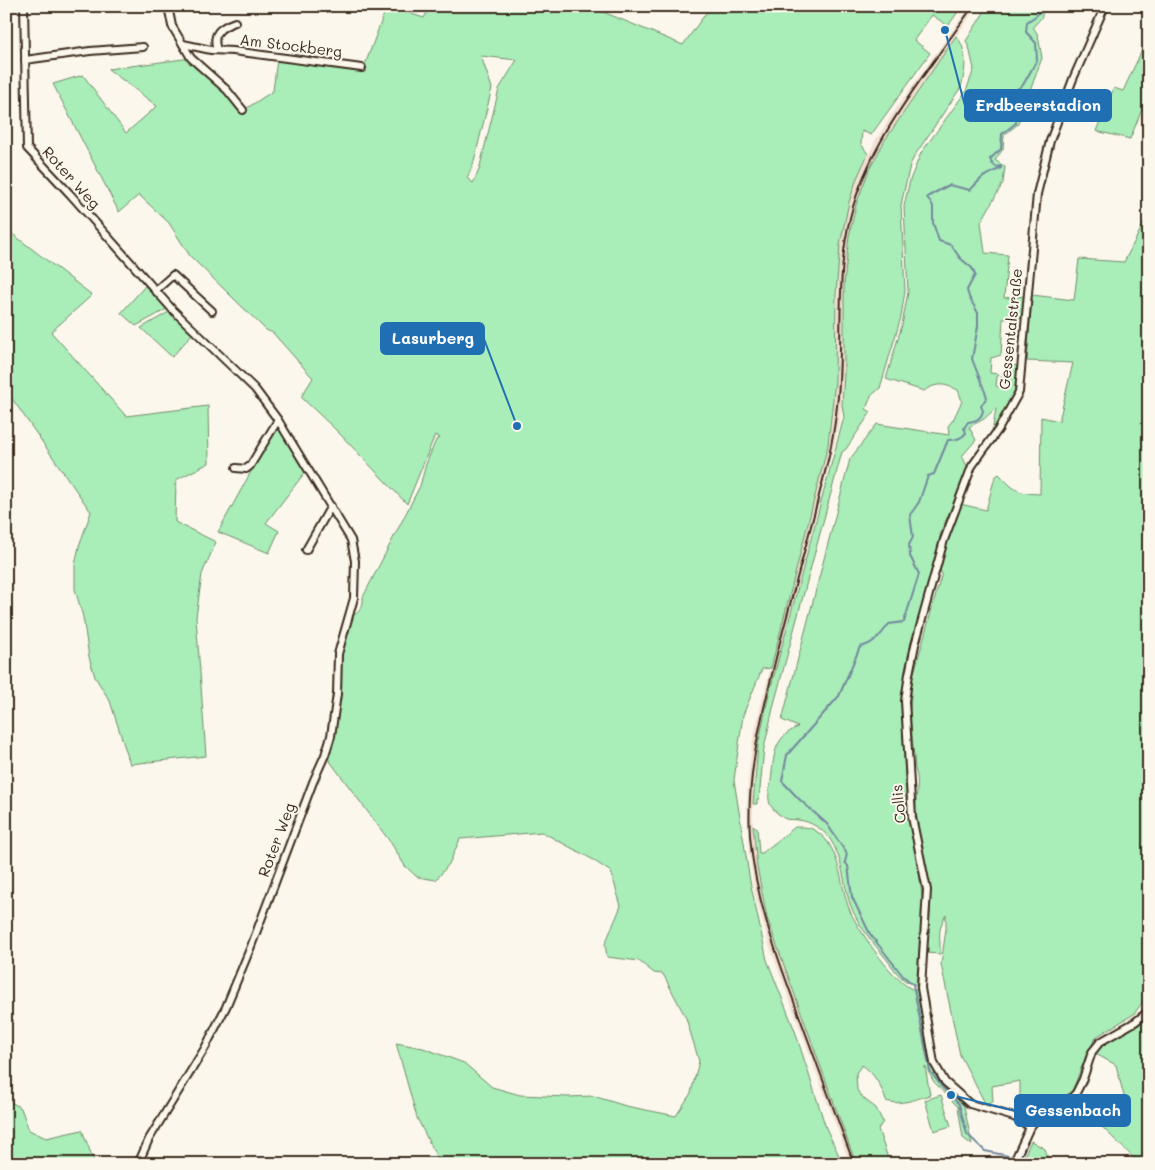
<svg xmlns="http://www.w3.org/2000/svg" width="1155" height="1170" font-family="Mali,sans-serif">
<rect width="100%" height="100%" fill="#fbf7ec"/>
<filter id="ink" filterUnits="userSpaceOnUse"><feTurbulence type="fractalNoise" baseFrequency=".02" numOctaves="2"/><feDisplacementMap in="SourceGraphic" scale="10" xChannelSelector="R" yChannelSelector="G"/><feConvolveMatrix kernelMatrix="1 2 1 2 8 2 1 2 1" color-interpolation-filters="sRGB"/></filter>
<g filter="url(#ink)">
<polygon fill="#f3e0d2" points="970,6 977,6 885,140 869,170 852,220 844,284 844,374 839,426 769,694 758,745 753,784 753,825 757,867 767,918 856,1164 850,1164 769,945 755,895 749,852 747,799 749,771 752,745 760,709 828,445 835,381 838,262 843,227 849,202 857,178 877,138 893,113"/>
<g fill="#a9edb8" stroke="#728c6b" fill-rule="evenodd">
<path d="M387,6L424,18L430,6H589L683,45L711,6H962L948,26L932,15L914,40L930,53L871,135L862,131L861,144L868,154L857,178L849,202L840,245L836,294L835,381L828,445L771,668L762,669L743,715L734,780L750,881L767,960L795,1031L826,1128L843,1164H440L417,1118L396,1043L423,1048L464,1063L492,1087L520,1095L568,1097L593,1096L626,1106L676,1116L691,1093L699,1061L686,1018L663,974L654,973L639,961L607,957L605,944L621,906L611,872L590,858L542,832L460,839L449,864L436,880L417,877L405,866L391,843L329,760L327,756L336,723L340,654L351,617C359,612 364,608 363,597L420,486L426,464L436,440L440,438L435,435L407,504L337,431L301,397L313,378L273,333L266,330L190,256L169,223L139,195L119,212L53,84L83,75L126,133L157,106L108,69L191,58L244,110L273,91L277,59L363,70ZM481,56L517,60L499,89L479,170L473,183L467,178L473,165L492,88Z"/>
<path d="M988,6H1044L1042,9V17L1033,27L1038,35L1042,58L1018,124L1004,135L1003,149L995,160L1005,167L1003,183L981,222L985,253L1008,255L1004,298L1025,296L1024,318L1003,319L1001,355L991,358L990,373L999,374L997,377L996,386L1000,387L1001,377L1007,376L1008,365L1019,366L1013,398L997,428L993,427L996,408L984,419L969,427L976,440L962,456L968,468L941,532L927,595L905,677L901,700L907,811L919,868L923,908L916,985C902,982 896,972 888,961C873,943 858,926 850,904C843,882 843,858 830,839C823,829 810,821 798,820C794,819 790,820 786,819C781,817 772,809 770,804C767,797 770,788 771,781C774,758 772,738 798,727L782,720L850,459L877,424L949,435L948,426L953,420L962,401L958,390C945,384 937,382 924,391L886,379L902,325L908,292L904,206L910,180L921,153L966,91L974,69L969,47L966,41Z"/>
<polygon points="1149,35 1149,92 1130,139 1096,131 1114,88 1123,91"/>
<path d="M956,36C968,49 966,70 961,87L915,155L910,165L901,205L905,291L901,317L880,388L871,396L866,409L871,412L846,449L842,452L774,704L764,748L759,799H757V804H753L758,745L769,694L844,417L842,405L844,374V284L849,236L856,205L869,170L885,140Z"/>
<path d="M1149,213V993L1134,1014L1096,1037L1085,1058L1072,1092L1063,1102L1032,1120L1020,1114V1081L992,1086L993,1102L986,1105L960,1055L941,964L946,929V915C936,932 941,937 940,954L925,953C928,931 932,910 929,888C927,863 919,840 916,815C914,800 921,783 915,769L910,711L912,680L942,573L940,571L947,540L960,504L986,510L995,477L999,474C1015,491 1017,493 1040,494L1041,417L1059,421L1073,363L1027,361L1032,295L1074,300L1079,259L1124,262Z"/>
<polygon points="6,229 92,295 51,332 126,416 208,406 209,463 176,480 175,522 216,542 202,574 196,617 206,756 130,764 110,701 95,677 89,657 83,617 75,589 75,565 79,546 91,512 6,390"/>
<polygon points="145,286 167,309 136,326 121,313"/>
<polygon points="169,312 193,333 172,357 141,328"/>
<polygon points="277,424 306,471 266,523 279,531 269,553 218,532"/>
<path d="M753,825L757,828L759,853H762L795,827C799,827 806,827 810,828C842,841 839,885 850,911C857,928 899,991 917,990L931,1065L939,1080L964,1106L972,1145L963,1138L958,1107L934,1082L925,1066L930,1095C916,1099 900,1106 886,1101C882,1087 874,1073 862,1065L856,1073L857,1090L864,1099L876,1108L883,1122L878,1129L890,1164H856L767,918L757,867Z"/>
<polygon points="1149,1011 1149,1164 1140,1164 1100,1125 1125,1100 1116,1065 1092,1052 1102,1041"/>
<polygon points="941,1095 951,1126 934,1131 925,1100"/>
<polygon points="6,1099 21,1108 29,1130 46,1138 82,1130 95,1164 6,1164"/>
<polygon points="1031,1141 1045,1149 1048,1158 1045,1164 1036,1164 1023,1158"/>
</g>
<g fill="none" stroke-linecap="round" stroke-linejoin="round">
<g stroke="#73899e" stroke-width="2">
<path d="M1013,1157L985,1151L967,1134L959,1104L942,1087L930,1071L913,984L903,976L870,934L852,897L848,866L845,862L847,854L827,824L799,799L782,781L787,755L839,696L860,647C874,644 881,635 889,624L904,622L919,574L910,556L909,545L913,537L910,515L919,502L928,476L934,474L948,440C956,440 961,439 966,433L964,428L968,422C976,421 981,419 983,411L981,406L987,397L972,359L978,326V313L969,297L967,290L975,275L972,268L960,258L951,245L939,241L933,223V206L927,197L949,185L970,190L983,177L1001,168V166L996,167L992,163L990,159L1001,149L1002,134L1016,123V106L1011,100L1010,94L1023,85L1037,60L1036,43L1026,32L1027,22L1037,15L1042,6"/>
<polyline points="1017,1159 1026,1164"/>
</g>
<defs>
<g id="minor">
<polyline points="24,6 27,148 70,194 172,309 255,389 278,420 351,540 355,561 354,598 338,654 337,694 331,736 325,755 313,782 250,949 226,1007 205,1048 149,1139 138,1164"/>
<polyline points="168,6 172,26 191,58 227,90 243,110"/>
<polyline points="183,44 211,50 233,51 362,68"/>
<path d="M217,50C211,33 221,27 235,22"/>
<polyline points="25,60 90,51 143,47"/>
<polyline points="155,291 173,275 212,311"/>
<polyline points="236,468 246,469 250,466 278,420"/>
<polyline points="306,550 331,506"/>
<polyline points="1030,1127 1014,1117 970,1104 945,1082 934,1063 921,988 927,890 912,817 905,701 909,674 915,645 944,540 972,466 998,430 1019,392 1037,194 1050,141 1073,79 1105,6"/>
<polyline points="1013,1164 1030,1127 1038,1118 1065,1104 1076,1093 1083,1079 1092,1052 1100,1042 1135,1022 1149,1011"/>
</g>
</defs>
<use href="#minor" stroke="#3b2a1e" stroke-width="10"/>
<use href="#minor" stroke="#fbf7ec" stroke-width="6"/>
<path stroke="#3b2a1e" stroke-width="2" d="M854,1164C836,1115 818,1066 800,1018C778,959 755,900 750,836C746,772 763,711 778,650C795,585 813,521 829,456C834,431 838,406 839,381C842,327 837,271 850,218C869,139 928,72 973,6"/>
</g>
</g>
<g text-anchor="middle" stroke-width="4" stroke-linejoin="round" paint-order="stroke">
<g font-size="15" fill="#3b2a1e" stroke="#fbf7ec">
<text transform="translate(291 46) rotate(7)" y="5">Am Stockberg</text>
<text transform="translate(71 178) rotate(48)" y="5">Roter Weg</text>
<text transform="translate(1011 329) rotate(-84)" y="5">Gessentalstraße</text>
<text transform="translate(899 804) rotate(-96)" y="5">Collis</text>
<text transform="translate(277 840) rotate(-69)" y="5">Roter Weg</text>
</g>
</g>
<path fill="none" stroke="#1f6fb2" stroke-width="2" d="M945 30L965 106M517 426L484 339M951 1095L1015 1111"/>
<g fill="#1f6fb2" stroke="#fbf7ec" stroke-width="2">
<circle cx="945" cy="30" r="5"/>
<circle cx="517" cy="426" r="5"/>
<circle cx="951" cy="1095" r="5"/>
</g>
<g fill="#1f6fb2" stroke="#1f6fb2" stroke-width="2">
<rect x="965" y="90" width="146" height="31" rx="5"/>
<rect x="381" y="323" width="103" height="31" rx="5"/>
<rect x="1015" y="1095" width="115" height="31" rx="5"/>
</g>
<g font-size="16" text-anchor="middle" font-weight="bold" fill="#fff">
<text x="1038" y="111">Erdbeerstadion</text>
<text x="433" y="344">Lasurberg</text>
<text x="1073" y="1116">Gessenbach</text>
</g>
<rect width="1155" height="1170" fill="none" stroke="#fbf7ec" stroke-width="25"/>
<rect x="12" y="12" width="1130" height="1145" fill="none" stroke="#3b2a1e" stroke-width="2" filter="url(#ink)"/>
</svg>
